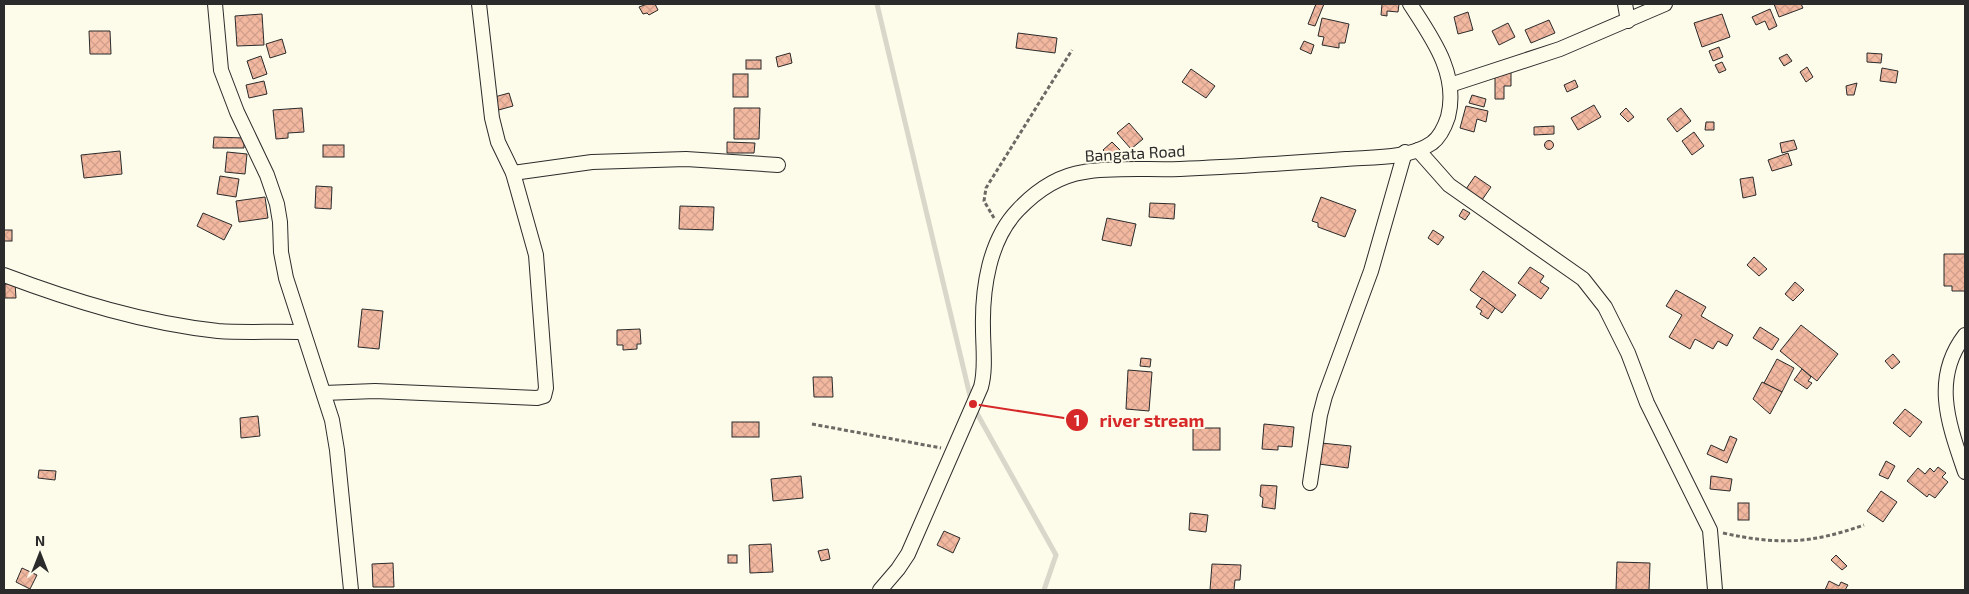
<svg xmlns="http://www.w3.org/2000/svg" width="1969" height="594" font-family="'Exo 2',sans-serif">
<defs>
<pattern id="building-cross-hatch" width="8" height="8" patternUnits="userSpaceOnUse" patternTransform="scale(1.25)"><rect width="8" height="8" fill="#f2b8a0"/><path d="M0 0l8 8M0 8l8-8" fill="none" stroke="#d09e8a"/></pattern>
</defs>
<rect width="100%" height="100%" fill="#fdfbea"/>
<g fill="none" stroke-linecap="round" stroke-linejoin="round">
<g stroke="#d8d7c9" stroke-width="5">
<polyline points="877,4 971,400"/>
<polyline points="974,408 1056,555 1044,590"/>
</g>
</g>
<g fill="url(#building-cross-hatch)" stroke="#2b2b2b">
<polygon points="647,4 655,4 658,10 649,15 647,13 643,14 639,7"/>
<polygon points="1316,4 1324,4 1315,26 1308,24"/>
<polygon points="1382,4 1399,4 1398,12 1387,11 1387,16 1381,15"/>
<polygon points="1774,4 1801,4 1803,8 1779,17"/>
<polygon points="1770,9 1777,26 1769,30 1765,21 1756,25 1752,17"/>
<polygon points="1468,12 1473,30 1458,34 1454,17"/>
<polygon points="262,14 264,45 237,46 235,16"/>
<polygon points="1722,14 1730,37 1702,47 1694,23"/>
<polygon points="1322,18 1349,24 1345,43 1339,43 1339,48 1322,45 1324,37 1318,36"/>
<polygon points="1549,20 1555,33 1531,43 1525,30"/>
<polygon points="1508,23 1515,37 1499,45 1492,31"/>
<polygon points="89,31 110,31 111,54 90,54"/>
<polygon points="1018,33 1057,38 1055,53 1016,48"/>
<polygon points="282,39 286,53 270,58 266,44"/>
<polygon points="1304,41 1314,45 1311,54 1300,49"/>
<polygon points="1719,47 1723,57 1713,61 1709,51"/>
<polygon points="790,53 792,63 778,67 776,57"/>
<polygon points="1867,53 1882,54 1881,63 1867,62"/>
<polygon points="1787,54 1792,61 1784,66 1779,58"/>
<polygon points="261,56 267,74 253,79 247,61"/>
<rect x="746" y="60" width="15" height="9"/>
<polygon points="1722,62 1726,70 1719,73 1715,65"/>
<polygon points="1807,67 1813,77 1806,82 1800,72"/>
<polygon points="1882,68 1898,71 1896,83 1880,81"/>
<polygon points="1191,69 1215,86 1206,98 1182,82"/>
<polygon points="1495,72 1511,72 1511,86 1504,86 1504,99 1495,99"/>
<rect x="733" y="74" width="15" height="23"/>
<polygon points="1575,80 1578,87 1567,92 1564,85"/>
<polygon points="264,81 267,94 249,98 246,85"/>
<polygon points="1857,83 1854,95 1847,95 1846,86"/>
<polygon points="509,93 513,106 495,111 491,98"/>
<polygon points="1472,95 1486,99 1484,107 1469,103"/>
<polygon points="1594,105 1601,117 1578,130 1571,118"/>
<polygon points="1466,106 1488,111 1486,122 1477,119 1474,132 1460,128"/>
<polygon points="302,108 304,132 288,133 288,138 276,139 273,110"/>
<polygon points="734,108 760,108 759,139 734,139"/>
<polygon points="1626,108 1634,117 1628,122 1620,114"/>
<polygon points="1681,108 1691,121 1677,132 1667,119"/>
<polygon points="1706,122 1714,122 1714,130 1705,130"/>
<polygon points="1129,123 1143,139 1131,149 1117,133"/>
<polygon points="1554,126 1554,134 1534,135 1534,127"/>
<polygon points="1694,132 1704,146 1692,155 1682,141"/>
<polygon points="214,137 244,138 244,148 213,148"/>
<polygon points="1794,140 1797,149 1782,153 1780,143"/>
<circle cx="1549" cy="145" r="4.5"/>
<polygon points="727,142 755,143 754,153 727,153"/>
<polygon points="1112,142 1121,151 1112,159 1103,150"/>
<rect x="323" y="145" width="21" height="12"/>
<polygon points="120,151 122,174 84,178 81,155"/>
<polygon points="227,152 247,154 245,174 225,172"/>
<polygon points="1788,153 1792,165 1772,171 1768,160"/>
<polygon points="220,176 239,179 236,197 217,194"/>
<polygon points="1475,176 1491,187 1482,200 1466,189"/>
<polygon points="1753,177 1756,195 1743,198 1740,179"/>
<polygon points="316,186 332,187 331,209 315,208"/>
<polygon points="265,197 268,218 239,222 236,201"/>
<polygon points="1321,197 1356,210 1345,237 1318,227 1318,223 1312,221"/>
<polygon points="1150,203 1175,204 1174,219 1149,217"/>
<polygon points="680,206 714,207 713,230 679,229"/>
<polygon points="1463,209 1470,213 1465,220 1459,216"/>
<polygon points="203,213 232,225 224,240 197,226"/>
<polygon points="1107,218 1136,224 1131,246 1102,240"/>
<rect x="4" y="230" width="8" height="11"/>
<polygon points="1433,230 1444,237 1438,245 1428,238"/>
<polygon points="1944,254 1965,254 1965,291 1952,291 1952,286 1944,286"/>
<polygon points="1754,257 1767,269 1759,276 1747,265"/>
<polygon points="1530,267 1544,276 1540,282 1549,288 1541,299 1518,283"/>
<polygon points="1483,271 1516,295 1502,313 1470,290"/>
<polygon points="1795,282 1804,290 1793,301 1785,294"/>
<polygon points="15,283 16,298 5,298 5,284"/>
<polygon points="1676,290 1706,307 1701,316 1733,335 1727,346 1718,341 1713,349 1695,339 1690,349 1669,337 1682,315 1666,306"/>
<polygon points="1482,298 1495,308 1488,319 1480,314 1482,311 1476,307"/>
<polygon points="362,309 383,311 379,349 358,347"/>
<polygon points="1801,325 1838,354 1817,381 1780,351"/>
<polygon points="1760,327 1779,339 1772,350 1753,338"/>
<polygon points="640,329 641,344 637,344 637,349 623,350 623,345 617,345 617,330"/>
<polygon points="1893,354 1900,362 1892,369 1885,361"/>
<polygon points="1141,358 1151,359 1150,367 1140,366"/>
<polygon points="1777,359 1794,368 1782,392 1764,383"/>
<polygon points="1802,369 1811,377 1808,381 1812,383 1807,389 1794,380"/>
<polygon points="1128,370 1152,372 1149,411 1126,409"/>
<polygon points="813,377 832,377 833,397 814,397"/>
<polygon points="1762,382 1782,392 1770,414 1753,399"/>
<polygon points="1905,409 1922,422 1910,437 1893,423"/>
<polygon points="258,416 260,436 241,438 240,418"/>
<rect x="732" y="422" width="27" height="15"/>
<polygon points="1264,424 1294,427 1292,447 1278,446 1278,450 1262,449"/>
<rect x="1193" y="428" width="27" height="22"/>
<polygon points="1730,436 1737,439 1727,463 1707,454 1711,445 1724,451"/>
<polygon points="1321,443 1351,446 1348,468 1319,464"/>
<polygon points="1886,461 1895,466 1888,479 1879,475"/>
<polygon points="1938,467 1946,473 1942,477 1948,482 1935,498 1929,494 1927,497 1907,481 1918,468 1925,474 1930,468 1934,472"/>
<polygon points="39,470 56,471 55,480 38,478"/>
<polygon points="801,476 803,498 773,501 771,479"/>
<polygon points="1711,476 1732,479 1730,491 1710,489"/>
<polygon points="1261,485 1277,486 1275,509 1262,507 1263,498 1260,496"/>
<polygon points="1881,491 1897,502 1883,522 1867,511"/>
<rect x="1738" y="503" width="11" height="17"/>
<polygon points="1190,513 1208,515 1206,532 1189,530"/>
<polygon points="944,531 960,538 953,553 937,545"/>
<polygon points="771,544 773,572 750,573 749,545"/>
<polygon points="828,549 830,559 821,561 818,551"/>
<rect x="728" y="555" width="9" height="8"/>
<polygon points="1836,555 1847,566 1842,570 1831,560"/>
<polygon points="1617,562 1650,563 1649,590 1616,590"/>
<polygon points="393,563 394,587 373,587 372,564"/>
<polygon points="1212,564 1241,565 1240,580 1235,580 1234,590 1210,590"/>
<polygon points="22,568 37,575 30,589 16,582"/>
<polygon points="1829,581 1839,586 1841,582 1848,585 1845,590 1825,590"/>
</g>
<g fill="none" stroke-linecap="round" stroke-linejoin="round">
<defs>
<g id="minor">
<polyline points="215,4 221,70 237,112 267,175 277,204 280,222 281,252 286,278 332,420 337,450 351,590"/>
<polyline points="1625,4 1628,21"/>
<polyline points="1450,85 1560,49 1665,4"/>
<polyline points="1418,150 1449,185 1583,279 1605,307 1628,353 1647,403 1710,530 1715,590"/>
<polyline points="513,173 592,162 686,159 778,165"/>
<path d="M4,275C73,301 144,323 218,331C246,333 274,331 302,332"/>
<path d="M1965,335C1931,379 1949,425 1965,472"/>
<polyline points="324,393 375,391 537,398 544,396 546,388 536,255 513,173 498,142 492,118 479,4"/>
<polyline points="1310,483 1320,415 1325,396 1371,271 1405,152"/>
<path d="M880,590L898,569L908,554L981,387C986,369 983,348 983,329C982,289 989,240 1018,210C1036,191 1057,176 1084,172C1112,167 1150,170 1180,169C1235,167 1291,163 1346,159C1372,157 1409,159 1432,143C1440,137 1445,126 1448,117C1459,74 1432,38 1410,4"/>
</g>
</defs>
<use href="#minor" stroke="#2b2b2b" stroke-width="16"/>
<g stroke="#6a6964" stroke-width="3" stroke-dasharray="4 2.5" stroke-linecap="butt">
<polyline points="994,218 984,201 986,188 1072,50"/>
<polyline points="812,424 941,448"/>
<path d="M1723,533C1778,545 1810,544 1864,525"/>
</g>
<use href="#minor" stroke="#fdfbea" stroke-width="14"/>
</g>
<g text-anchor="middle" stroke-width="4" stroke-linejoin="round" paint-order="stroke">
<g font-size="16" fill="#2b2b2b" stroke="#fdfbea">
<text transform="translate(1135 153) rotate(-3)" y="6">Bangata Road</text>
</g>
</g>
<path fill="none" stroke="#d62828" stroke-width="2" d="M973 404L1077 420"/>
<g fill="#d62828" stroke="#fdfbea" stroke-width="2">
<circle cx="973" cy="404" r="5"/>
<circle cx="1077" cy="420" r="12"/>
</g>
<g font-size="15" text-anchor="middle" font-weight="bold" fill="#fff">
<text x="1077" y="426">1</text>
</g>
<g font-size="18" text-anchor="middle" font-weight="bold" fill="#d62828" stroke="#fdfbea" stroke-width="4" stroke-linejoin="round" paint-order="stroke">
<text x="1152" y="427">river stream</text>
</g>
<rect width="1969" height="594" fill="none" stroke="#2b2b2b" stroke-width="10"/>
<g transform="translate(40 554)" stroke="#fdfbea" stroke-width="4" paint-order="stroke">
<path d="M0-4L9 19L0 12L-9 19Z" fill="#2b2b2b"/>
<text y="-8" font-size="14" font-weight="bold" text-anchor="middle" fill="#2b2b2b">N</text>
</g>
</svg>
